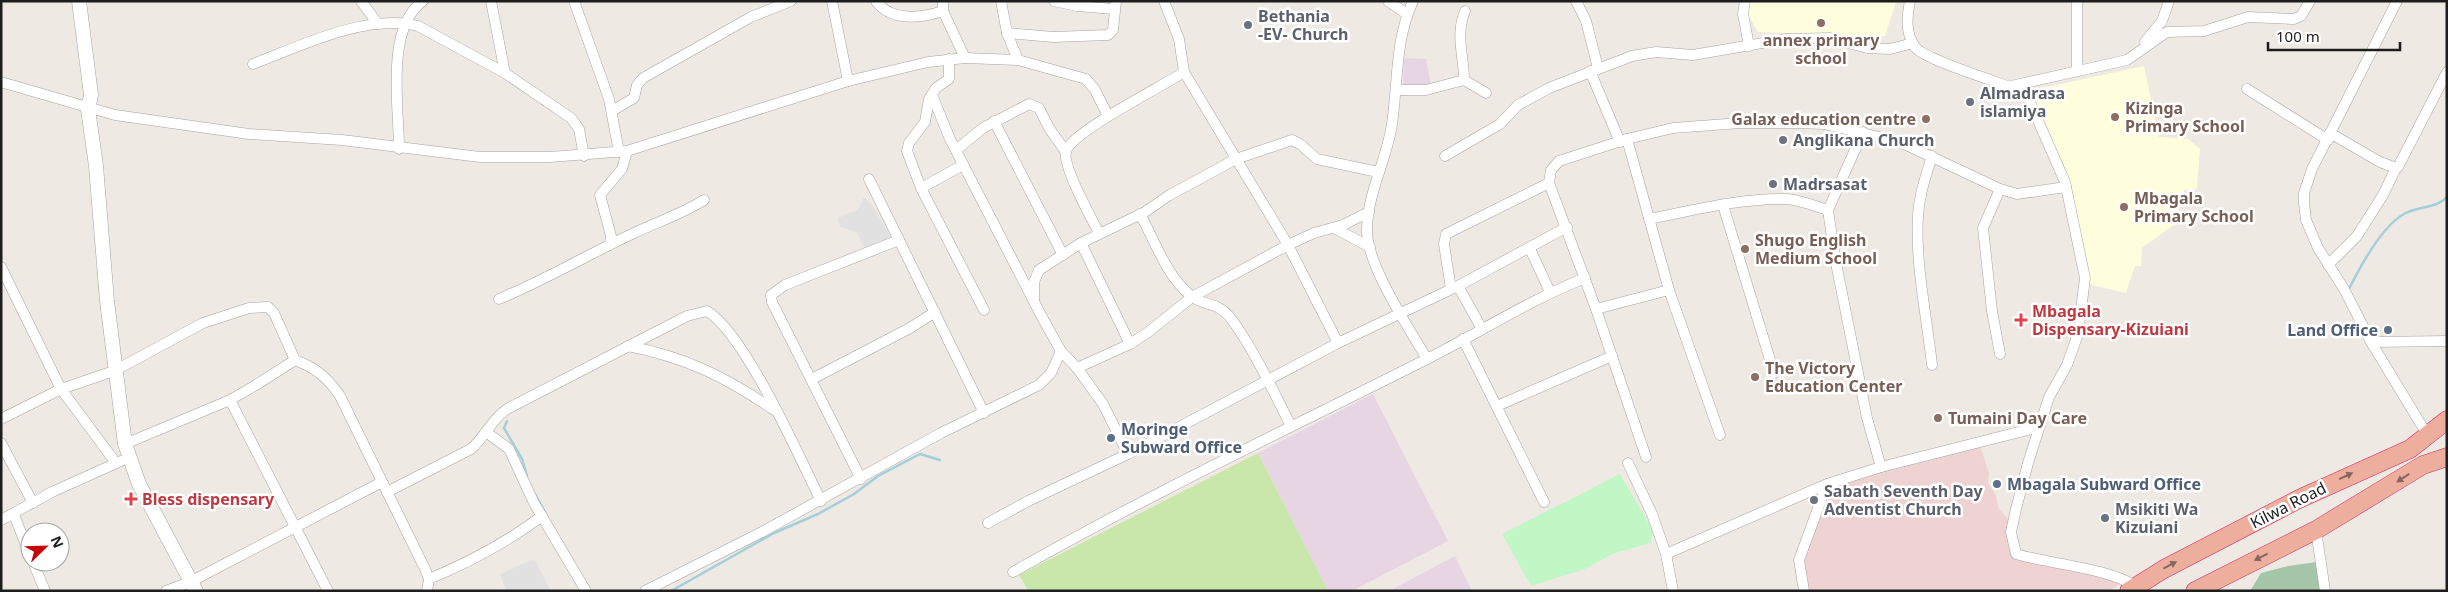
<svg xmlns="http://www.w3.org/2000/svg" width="2448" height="592" font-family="'Noto Sans',sans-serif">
<rect width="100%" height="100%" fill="#eeeae3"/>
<polygon fill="#eed3d2" points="1980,445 1989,473 1988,483 1995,494 1999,509 2012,523 2014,557 2129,579 2108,591 1808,591 1800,565 1828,498 1842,486 1866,475 1923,462"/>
<g fill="#e7d5e4">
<polygon points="1404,58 1426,59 1431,84 1403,89"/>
<polygon points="1373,394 1448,541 1352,591 1328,591 1258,453"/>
<polygon points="1455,556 1472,591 1389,591"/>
</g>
<g fill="#fefddc">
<polygon points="1748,1 1896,1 1885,36 1758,32 1747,13"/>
<polygon points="2144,66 2159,137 2188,139 2200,149 2197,189 2184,190 2175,224 2142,248 2141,266 2135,266 2126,293 2087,284 2064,190 2030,95 2034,90 2042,88"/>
</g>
<polygon fill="#c9e7aa" points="1258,453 1328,591 1028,591 1019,575"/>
<polygon fill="#a5c6a9" points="2316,562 2320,591 2250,591 2261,573 2288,566"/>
<polygon fill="#c0f7c4" points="1620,474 1653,531 1650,543 1612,554 1585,569 1531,586 1502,534"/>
<g fill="#e1e1e1">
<polygon points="864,197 872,205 890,236 887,243 866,251 856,232 840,227 838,218 858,209"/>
<polygon points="534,559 551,591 506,591 500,574"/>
</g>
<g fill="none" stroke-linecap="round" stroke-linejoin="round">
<g stroke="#a4cfda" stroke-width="2.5">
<path d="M2349,289C2360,267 2382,226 2404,214C2417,206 2436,209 2447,197"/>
<polyline points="507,421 504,428 522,459 527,476"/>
<polyline points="535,494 546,514"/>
<polyline points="671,591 774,533 818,514 854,494 878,476 920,454 940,460"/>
</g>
<defs>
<g id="minor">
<polyline points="361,1 378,24"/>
<polyline points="491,1 505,73"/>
<polyline points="574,1 609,99 619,152"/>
<polyline points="832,1 848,81"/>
<path d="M876,1C891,22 922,18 943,11"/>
<polyline points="943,1 943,11 965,58"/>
<polyline points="1001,1 1007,33 1018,60"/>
<polyline points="1054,1 1077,6 1114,9"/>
<polyline points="1164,1 1179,39 1184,72 1288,245 1338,343"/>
<polyline points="1388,1 1407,14"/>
<path d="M1413,1C1395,40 1398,82 1392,124C1387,159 1368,192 1367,228C1365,263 1409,328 1427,359"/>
<polyline points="1576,1 1586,21 1598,68"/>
<polyline points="1745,1 1743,14 1749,46"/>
<path d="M1910,1C1907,16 1905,33 1915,47C1924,60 2005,84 2026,93L2065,182L2085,278L2078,334L2067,365L2049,397L2028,463L2016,509L2011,532L2016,554C2050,564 2108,568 2135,586"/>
<polyline points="2077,1 2077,71"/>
<polyline points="2397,1 2312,169 2304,193 2304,203 2306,220 2318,248 2344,289 2371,342 2428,436"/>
<polyline points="1007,33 1053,37 1108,35 1113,30 1116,1"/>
<polyline points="2145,42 2162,21 2169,1"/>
<polyline points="949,59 949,79 936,88 929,99 925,122 909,143 907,151 921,188 984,310"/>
<path d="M253,64C300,46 367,13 418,26L505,73L571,118L579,129L584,156"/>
<polyline points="1590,71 1620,142"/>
<polyline points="1464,80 1486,93"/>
<polyline points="1,82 115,115 249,134 342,140 480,157 550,157 627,151 848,81 928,62 965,58 1018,60 1086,79 1095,90 1108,116"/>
<polyline points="2011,86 2127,60 2167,32 2204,31 2248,17 2294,19 2301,16 2310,1"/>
<polyline points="2247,89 2328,140"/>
<path d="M1396,90H1426L1464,80C1464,55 1455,36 1465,11"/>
<polyline points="932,95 950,139 1043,319 1061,351 1077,368 1103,404 1128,454"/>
<polyline points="612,111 634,98 637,85 643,78 751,17 791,1"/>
<polyline points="994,121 1063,255"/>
<polyline points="1863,132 1828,210 1835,258 1867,418 1881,467"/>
<polyline points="2330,133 2380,162 2396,168 2398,167 2447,72"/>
<polyline points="1627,139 1669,290 1720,435"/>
<path d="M399,149C399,107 385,28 423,1"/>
<polyline points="956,150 983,128 1029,104 1039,108 1049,128 1066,152"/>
<polyline points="1445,156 1500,124 1518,105 1549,88 1632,56 1656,52 1693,55 1786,39 1830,38 1867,48 1890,49 1913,43"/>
<polyline points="869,179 984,413"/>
<polyline points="921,188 963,165"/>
<polyline points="1723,205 1774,373"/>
<path d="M1140,214C1155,241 1166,275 1190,295C1202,306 1216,301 1229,316C1253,347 1273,391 1291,426"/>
<path d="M1649,219C1694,210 1741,198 1787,199C1800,200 1815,206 1828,210"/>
<polyline points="1334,228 1370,247"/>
<path d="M1099,233C1091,218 1062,165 1066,151C1073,131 1163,86 1184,72"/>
<polyline points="1081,243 1130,344"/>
<polyline points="610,245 611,236 600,195 622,169 627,151"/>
<polyline points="1530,249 1550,292"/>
<polyline points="2328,265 2357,236 2383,195 2396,168"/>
<polyline points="1,267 61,389 116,463"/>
<polyline points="1458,286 1482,329"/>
<polyline points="1451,289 1444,244 1446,234 1549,183"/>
<path d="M499,299C545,280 589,254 634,233C657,222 682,214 704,200"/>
<polyline points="1034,301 1034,282 1039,270 1081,243 1145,212 1168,196 1236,159 1292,140 1300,144 1317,159 1378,172"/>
<polyline points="1596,309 1669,290"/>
<polyline points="1463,339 1544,502"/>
<polyline points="2371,342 2447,341"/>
<path d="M628,346C685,357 726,377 774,410"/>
<polyline points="2000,354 1992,311 1983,228 2000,189"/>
<path d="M1932,365C1927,318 1915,263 1918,216C1919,195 1926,176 1932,156"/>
<polyline points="1077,368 1130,344 1147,333 1192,297 1288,245 1314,233 1343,225 1369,212"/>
<polyline points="812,379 910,328 935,312"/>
<polyline points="230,400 328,591"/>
<polyline points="1497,406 1612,356"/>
<path d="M1,419L61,389L114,371L203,323L249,308L268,307L274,313L295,360C316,368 327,377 340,396L425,569L429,579L427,591"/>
<polyline points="486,432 509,449 534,503 586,591"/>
<polyline points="1,443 33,503"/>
<polyline points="125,444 230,400 256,385 295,360"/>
<polyline points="1646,457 1596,309 1549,183 1551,170 1559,161 1627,139 1673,128 1740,123 1797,123 1824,124 1900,142 2000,189 2017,194 2066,187"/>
<polyline points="1628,463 1652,514 1666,554 1673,591"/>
<polyline points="861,479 772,302 771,295 785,285 899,240"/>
<path d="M387,492L471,449C485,437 491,420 507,409L687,316L707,311C746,335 799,457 821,501"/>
<polyline points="14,515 30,555"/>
<polyline points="1,520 52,492 121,461"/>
<polyline points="988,523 1028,501 1128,454 1338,343 1458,286 1567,227"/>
<polyline points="2316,530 2325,591"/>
<polyline points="1666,554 1827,484 1881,467 2039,427"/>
<polyline points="33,562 45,591"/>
<path d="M1013,572C1148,495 1288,429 1427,359C1480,332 1530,300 1585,278"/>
<path d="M429,579C470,562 506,543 542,516"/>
<polyline points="166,591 190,582 382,482"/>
<polyline points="645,591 762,532 941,433 1039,385 1051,373 1061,351"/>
<polyline points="1804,591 1799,560 1827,484"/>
</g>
<polyline id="tertiary" points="79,1 91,95 88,109 96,166 107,301 125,444 139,484 196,591"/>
<g id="trunk">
<polyline points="2129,591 2164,569 2299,499 2410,449 2447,420"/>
<polyline points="2195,591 2316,530 2423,465 2447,457"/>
</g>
</defs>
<use href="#minor" stroke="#a4a4a4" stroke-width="11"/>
<use href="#tertiary" stroke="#a4a4a4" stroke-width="15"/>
<use href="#trunk" stroke="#d22966" stroke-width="19"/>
<use href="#minor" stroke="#fff" stroke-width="10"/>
<use href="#tertiary" stroke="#fff" stroke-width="14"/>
<use href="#trunk" stroke="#eeae9e" stroke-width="18"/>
</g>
<defs><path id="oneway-solid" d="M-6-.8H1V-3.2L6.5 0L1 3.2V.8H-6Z" transform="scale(1.25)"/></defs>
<g fill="#86665e">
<use href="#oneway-solid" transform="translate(2346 476) rotate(-25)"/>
<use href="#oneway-solid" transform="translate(2403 478) rotate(147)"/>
<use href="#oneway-solid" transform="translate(2261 557) rotate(153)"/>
<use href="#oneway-solid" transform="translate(2170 565) rotate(-28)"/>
</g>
<g fill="#8d6e63" stroke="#fff" stroke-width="2">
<circle cx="1821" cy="23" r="5"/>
<circle cx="2115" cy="117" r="5"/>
<circle cx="1926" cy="119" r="5"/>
<circle cx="2124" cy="207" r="5"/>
<circle cx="1745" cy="249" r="5"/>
<circle cx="1755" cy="377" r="5"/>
<circle cx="1938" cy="418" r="5"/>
</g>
<g fill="#6b7280" stroke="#fff" stroke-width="2">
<circle cx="1248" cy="25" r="5"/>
<circle cx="1970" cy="102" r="5"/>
<circle cx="1783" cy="140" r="5"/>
<circle cx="1773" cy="184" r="5"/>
<circle cx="1814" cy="500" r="5"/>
<circle cx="2105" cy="518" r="5"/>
</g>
<g fill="#e0444e" stroke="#fff" stroke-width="2">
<path d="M2018.5 312.5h5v5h5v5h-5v5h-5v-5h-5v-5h5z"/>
<path d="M128.5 491.5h5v5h5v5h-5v5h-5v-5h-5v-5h5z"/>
</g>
<g fill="#5c6f8a" stroke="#fff" stroke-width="2">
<circle cx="2388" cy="330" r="5"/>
<circle cx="1111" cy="438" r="5"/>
<circle cx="1997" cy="484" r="5"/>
</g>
<g text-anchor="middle" stroke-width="5" stroke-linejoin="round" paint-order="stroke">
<g font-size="16" font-weight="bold" fill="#5b616d" stroke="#fff" text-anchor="start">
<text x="1258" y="22">Bethania<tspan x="1258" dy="18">-EV- Church</tspan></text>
<text x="1980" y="99">Almadrasa<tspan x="1980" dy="18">islamiya</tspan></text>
<text x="1793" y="146">Anglikana Church</text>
<text x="1783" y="190">Madrsasat</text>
<text x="1824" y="497">Sabath Seventh Day<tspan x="1824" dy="18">Adventist Church</tspan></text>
<text x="2115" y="515">Msikiti Wa<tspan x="2115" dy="18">Kizuiani</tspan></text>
</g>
<g font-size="16" font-weight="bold" fill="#785e54" stroke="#fff" text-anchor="start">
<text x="1821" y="46" text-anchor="middle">annex primary<tspan x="1821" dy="18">school</tspan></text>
<text x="2125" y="114">Kizinga<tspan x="2125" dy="18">Primary School</tspan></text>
<text x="1916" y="125" text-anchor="end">Galax education centre</text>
<text x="2134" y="204">Mbagala<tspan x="2134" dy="18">Primary School</tspan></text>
<text x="1755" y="246">Shugo English<tspan x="1755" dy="18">Medium School</tspan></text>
<text x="1765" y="374">The Victory<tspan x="1765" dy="18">Education Center</tspan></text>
<text x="1948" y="424">Tumaini Day Care</text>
</g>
<g font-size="16" font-weight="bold" fill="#be3a42" stroke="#fff" text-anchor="start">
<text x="2032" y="317">Mbagala<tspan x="2032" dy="18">Dispensary-Kizuiani</tspan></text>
<text x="142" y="505">Bless dispensary</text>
</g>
<g font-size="16" font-weight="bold" fill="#4e5e75" stroke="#fff" text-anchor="start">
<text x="2378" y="336" text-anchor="end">Land Office</text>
<text x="1121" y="435">Moringe<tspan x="1121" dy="18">Subward Office</tspan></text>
<text x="2007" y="490">Mbagala Subward Office</text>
</g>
<g font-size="16" fill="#1d1d1d" stroke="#fff">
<text transform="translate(2288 505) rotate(-27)" y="6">Kilwa Road</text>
</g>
</g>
<rect width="2448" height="592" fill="none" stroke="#1d1d1d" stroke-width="5"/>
<g transform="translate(45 547) rotate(67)"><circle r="24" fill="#ffffff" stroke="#a5a5a5"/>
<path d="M0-4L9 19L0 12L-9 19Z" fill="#c30609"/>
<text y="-8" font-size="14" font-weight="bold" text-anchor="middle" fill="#1d1d1d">N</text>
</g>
<path d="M2268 42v8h132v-8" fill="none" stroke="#1d1d1d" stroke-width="2.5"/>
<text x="2276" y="42" font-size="15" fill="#1d1d1d" stroke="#ffffff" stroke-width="4" paint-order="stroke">100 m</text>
</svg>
